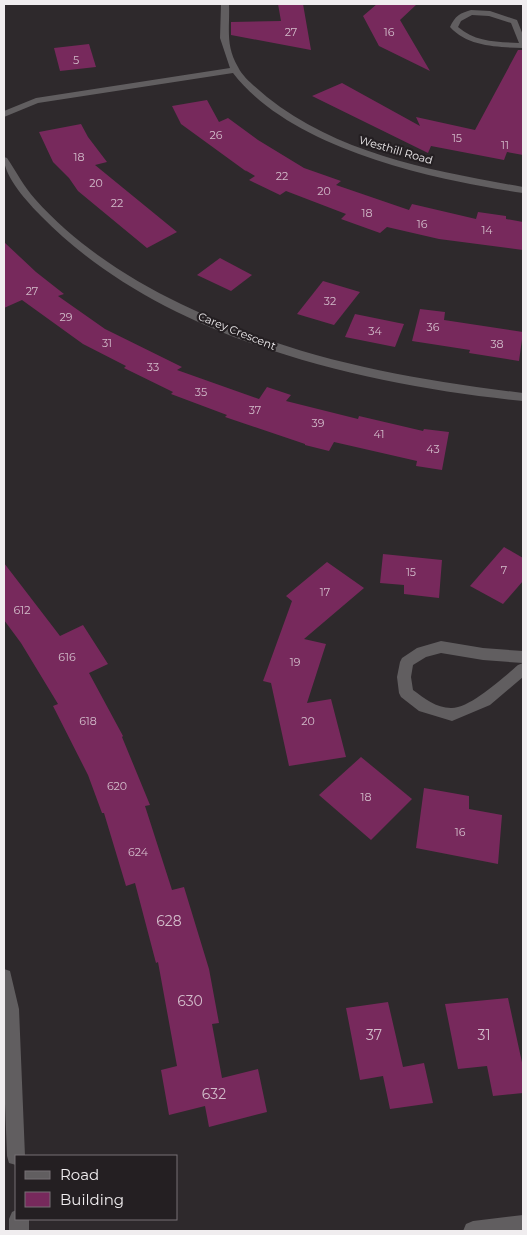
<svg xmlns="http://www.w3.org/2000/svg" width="527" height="1235" font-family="Montserrat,sans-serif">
<rect width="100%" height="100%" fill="#2e292c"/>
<g fill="#77295c">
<polygon points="278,4 303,4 311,50 231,35 231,22 281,21"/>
<polygon points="377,4 417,4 400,20 430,71 379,46 363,16"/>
<polygon points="89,44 96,67 60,71 54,48"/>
<polygon points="518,50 523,50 523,155 507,152 504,160 431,146 428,153 312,96 342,83 420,126 416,117 475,130"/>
<polygon points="207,100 219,122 228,118 258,140 304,168 341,181 336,185 409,210 412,204 476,219 478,212 506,216 506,219 523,222 523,250 439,239 387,227 380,233 341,219 346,214 286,191 280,195 249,180 255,176 245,170 247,172 181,124 172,106"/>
<polygon points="81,124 88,137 107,162 95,165 177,232 147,248 78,191 69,178 53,162 39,132"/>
<polygon points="4,242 36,272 64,294 58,296 105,329 182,367 177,370 259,399 267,387 291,395 286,401 358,419 359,416 423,431 424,429 449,432 442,470 416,466 417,461 334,442 329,451 305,445 305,444 225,417 227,415 171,394 173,392 124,368 126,366 83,344 22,300 4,308"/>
<polygon points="220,258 252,275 231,291 197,275"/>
<polygon points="323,281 360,292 334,325 297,314"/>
<polygon points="420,309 445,312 444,320 523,332 519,361 469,353 470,350 412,341"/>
<polygon points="355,314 404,324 395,347 345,337"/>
<polygon points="504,547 523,558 523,581 503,604 470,586"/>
<polygon points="383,554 442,560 439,598 404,594 404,585 380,583"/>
<polygon points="327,562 364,588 304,639 326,644 307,703 331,699 346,757 289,766 271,683 263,681 292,601 286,596"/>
<polygon points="4,563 60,636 83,625 108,664 89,673 123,736 122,737 150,805 145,806 172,890 184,887 209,969 219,1023 212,1024 222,1078 258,1069 267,1112 209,1127 205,1106 169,1115 161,1070 177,1066 158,962 156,963 135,883 126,886 104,813 102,813 88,775 53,706 58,704 21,643 4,620"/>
<polygon points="361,757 412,799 371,840 319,795"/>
<polygon points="424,788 469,796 469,809 502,815 498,864 416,848"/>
<polygon points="508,998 523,1067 523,1093 493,1096 487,1066 458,1069 445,1004"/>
<polygon points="388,1002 403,1067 424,1063 433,1103 390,1109 383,1076 360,1080 346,1008"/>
</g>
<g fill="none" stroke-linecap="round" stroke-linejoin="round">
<g fill="#615e60" fill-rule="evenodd">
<path d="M221,4H229C230,28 225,45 238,67C244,79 257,88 267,97C340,155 434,171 523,187V193C433,180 291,149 233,73L38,103L4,117V111L36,98L230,68L220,38Z"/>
<path d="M471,10L490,11L517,20L523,35V48C498,47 468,47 450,27C455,16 460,13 471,10ZM472,15L489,16L511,23L519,43C497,42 475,42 458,27L461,21Z"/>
<path d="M4,157L7,158C16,171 24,187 35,199C75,244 127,278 181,304C292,358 401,378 523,393V401C359,385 160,338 41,216C28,203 3,176 4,157Z"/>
<path d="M441,641L483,648L523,651V663L483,660L441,653L426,657L413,665L411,677L413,690C424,698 436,708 451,708C469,709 504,677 518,665L523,663V677L490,705L452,721L419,711L401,697L399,693L397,677L400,662L402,658L417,648Z"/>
</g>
<g fill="#615e60" fill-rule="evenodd">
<polygon points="4,969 10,971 19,1009 25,1156 16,1156 16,1165 9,1163 7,1156 4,1078"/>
<polygon points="16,1210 16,1219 29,1219 29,1231 9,1231 9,1219 12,1212"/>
<polygon points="523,1215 523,1231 463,1231 466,1224 473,1221"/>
</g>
</g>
<g text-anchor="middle" stroke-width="4.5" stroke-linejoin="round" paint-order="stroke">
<g font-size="11" fill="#d2bcca">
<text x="291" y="36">27</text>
<text x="389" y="36">16</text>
<text x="76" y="64">5</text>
<text x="216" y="139">26</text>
<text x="457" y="142">15</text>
<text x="505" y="149">11</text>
<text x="79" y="161">18</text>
<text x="282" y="180">22</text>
<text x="96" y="187">20</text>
<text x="324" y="195">20</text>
<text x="117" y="207">22</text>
<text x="367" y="217">18</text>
<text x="422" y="228">16</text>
<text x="487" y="234">14</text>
<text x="32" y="295">27</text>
<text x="330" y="305">32</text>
<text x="66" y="321">29</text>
<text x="433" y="331">36</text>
<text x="375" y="335">34</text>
<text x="107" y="347">31</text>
<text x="497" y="348">38</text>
<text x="153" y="371">33</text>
<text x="201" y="396">35</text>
<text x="255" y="414">37</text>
<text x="318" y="427">39</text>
<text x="379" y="438">41</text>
<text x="433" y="453">43</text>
<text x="504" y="574">7</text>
<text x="411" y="576">15</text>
<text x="325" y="596">17</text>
<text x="22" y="614">612</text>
<text x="67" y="661">616</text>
<text x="295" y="666">19</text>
<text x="88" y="725">618</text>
<text x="308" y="725">20</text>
<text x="117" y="790">620</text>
<text x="366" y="801">18</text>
<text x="460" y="836">16</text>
<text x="138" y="856">624</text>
</g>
<g font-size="11" fill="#f0edef" stroke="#241f22">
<text transform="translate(396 150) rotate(16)" y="4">Westhill Road</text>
<text transform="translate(237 331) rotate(22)" y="4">Carey Crescent</text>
</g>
<g font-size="14" fill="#d2bcca">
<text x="169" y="926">628</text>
<text x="190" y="1006">630</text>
<text x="374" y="1040">37</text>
<text x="484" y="1040">31</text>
<text x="214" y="1099">632</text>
</g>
</g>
<rect width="527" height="1235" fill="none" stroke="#f0edef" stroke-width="10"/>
<rect x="15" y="1155" width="162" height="65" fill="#241f22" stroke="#767174"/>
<rect x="25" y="1171" width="25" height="8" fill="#615e60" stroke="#767174"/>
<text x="60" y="1180" font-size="15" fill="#f0edef">Road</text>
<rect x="25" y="1192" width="25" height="15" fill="#77295c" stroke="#767174"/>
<text x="60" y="1205" font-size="15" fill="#f0edef">Building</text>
</svg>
